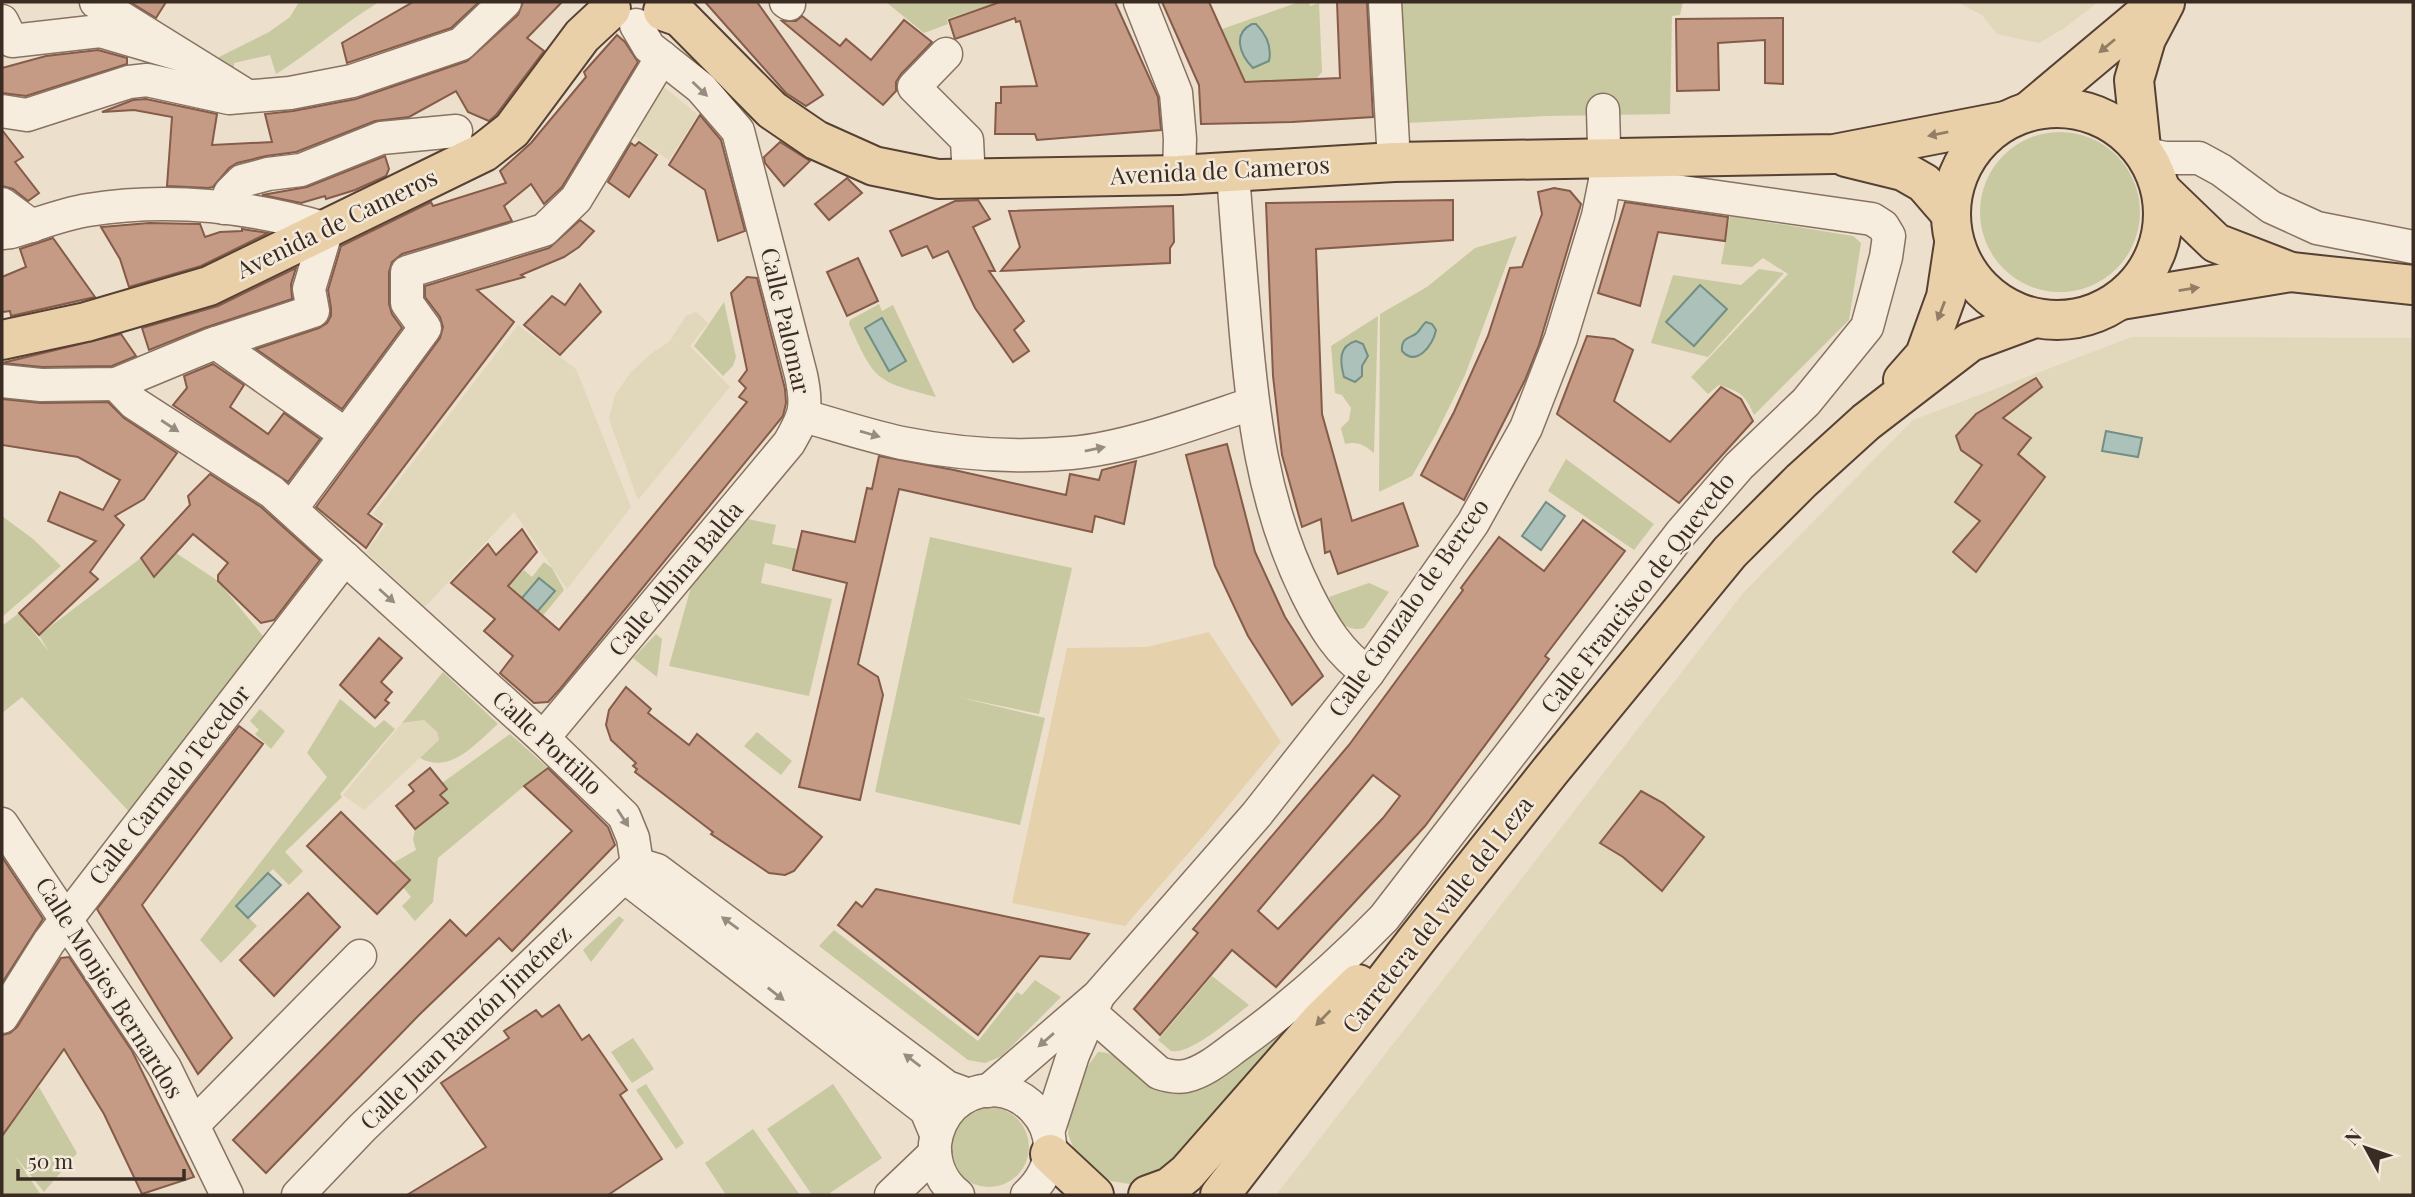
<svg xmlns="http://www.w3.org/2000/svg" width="2415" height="1197" font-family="'Playfair Display',serif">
<rect width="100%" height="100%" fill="#ecdfcc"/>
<g fill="#e1d7ba">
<polygon points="1952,2 2098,2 2063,29 2039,43 1997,34 1982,15 1959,3"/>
<polygon points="650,87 665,88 698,115 669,160 628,132"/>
<polygon points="696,312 708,323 690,346 730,387 638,500 609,419 615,395 631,372 652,353 669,342 686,316"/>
<polygon points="518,325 576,369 631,507 567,589 514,512 425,607 366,552 386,525 373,514"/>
<polygon points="2132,337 2413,338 2413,1195 1276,1195 1744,592 1913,420"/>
<polygon points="424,720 437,732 439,740 364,810 343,795 402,723"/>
</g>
<g fill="#c8c9a0">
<path d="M299,2H379C343,24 312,51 276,74L270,55L234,63V69L209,62L269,32L290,17Z"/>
<polygon points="886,2 998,2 947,19 948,24 924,33"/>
<polygon points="1299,2 1309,2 1310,6 1319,3 1322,72 1316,79 1245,82 1222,29"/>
<polygon points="1397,2 1683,2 1680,15 1672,16 1670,114 1547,116 1406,123"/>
<circle cx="2060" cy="212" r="80"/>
<path d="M1730,216L1853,236L1861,243L1849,320L1754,415C1745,394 1740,392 1719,385L1708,394L1691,377L1788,274L1763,258L1752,267L1721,264Z"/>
<polygon points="1517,236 1465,375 1436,434 1412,476 1379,492 1380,314 1427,287 1475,248"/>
<polygon points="1759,269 1784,273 1708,357 1651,343 1673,275 1741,285"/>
<polygon points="724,302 736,357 733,366 723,376 694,346"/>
<path d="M879,304L882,311L893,305L936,397C875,381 875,381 849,324L850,320Z"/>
<path d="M1378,316L1374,453C1364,445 1359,441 1345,444L1341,428L1349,420L1351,408L1342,395L1335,393L1331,346Z"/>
<polygon points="1566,459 1654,524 1634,550 1548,491"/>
<polygon points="2,516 33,539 61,566 2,617"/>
<polygon points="748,519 776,525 772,544 798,549 793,570 765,563 761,583 832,599 809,696 669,666 691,587"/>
<polygon points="930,537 1072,568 1039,714 958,697 1045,718 1020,825 875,792"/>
<polygon points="176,553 218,581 267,641 135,818 22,697 2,713 2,626 19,613 49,652 39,635 141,558 154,577"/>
<polygon points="544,562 552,568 564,590 541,618 508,586 524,570 532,577"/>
<path d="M1369,583L1389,592L1364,628C1342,634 1336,613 1329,597Z"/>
<polygon points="656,634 662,639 657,677 633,658"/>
<path d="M443,672L498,724C477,742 451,775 420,758L439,740L437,732L424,720L402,723Z"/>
<polygon points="340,699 375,728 384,720 395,729 340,794 342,797 285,852 303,871 289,885 273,869 236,905 257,926 221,963 200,940 327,777 307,753"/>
<polygon points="260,709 285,731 271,749 255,734 259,730 250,721"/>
<polygon points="757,732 792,761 781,775 744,746"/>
<polygon points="510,734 547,767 438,858 433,902 415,921 402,906 411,897 403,887 410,879 393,863 416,850 413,840 415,829 448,803 440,795 447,788 442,783"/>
<polygon points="619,916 624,920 591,962 583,950"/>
<polygon points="834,930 978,1041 1017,992 1022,995 1035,980 1061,997 1002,1056 985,1063 968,1060 819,946"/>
<path d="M1212,976L1249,1005C1232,1018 1191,1055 1171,1051L1158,1040Z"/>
<path d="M1295,1022L1172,1167L1142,1186L1111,1181L1086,1165L1076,1154L1071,1142L1068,1134L1069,1116L1087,1067L1098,1052C1131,1050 1135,1106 1195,1089L1264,1045Z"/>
<polygon points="633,1038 654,1069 632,1083 611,1052"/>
<polygon points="646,1084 684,1143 676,1149 636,1090"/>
<polygon points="833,1084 882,1158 827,1195 812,1195 767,1129"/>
<polygon points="39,1087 77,1153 44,1192 14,1155 41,1195 2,1195 2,1136"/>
<circle cx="989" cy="1147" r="40"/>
<polygon points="753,1129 800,1195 726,1195 705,1163"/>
</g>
<polygon fill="#e5d1ac" points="1209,632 1281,742 1205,834 1125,926 1012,903 1067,648 1147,647"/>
<g fill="#abc1b9" stroke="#728f85" stroke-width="2">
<path d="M1252,24H1256C1266,34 1272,47 1269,61L1253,68C1240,55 1232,34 1252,24Z"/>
<polygon points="1700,285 1727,309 1694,346 1666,322"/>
<polygon points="882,318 906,361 889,371 865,328"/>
<path d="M1426,322L1432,324L1436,330C1433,346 1416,367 1402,351C1401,340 1406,339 1414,335C1420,332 1421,326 1426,322Z"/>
<path d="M1356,341L1363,344L1368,356L1362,366V376L1355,382L1344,377C1340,362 1338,346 1356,341Z"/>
<polygon points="2106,431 2142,438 2138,457 2102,451"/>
<polygon points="1546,502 1565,516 1541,550 1522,536"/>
<polygon points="539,578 555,591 537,612 521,599"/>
<polygon points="268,873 281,885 248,918 236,906"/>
</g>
<g fill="#c69b85" stroke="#855b49" stroke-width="2" fill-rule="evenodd">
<polygon points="130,2 166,2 156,18"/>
<polygon points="413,2 479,2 451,28 347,63 342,43"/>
<polygon points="523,2 562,2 527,38 544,51 496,115 489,121 468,112 456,91 409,117 375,121 296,152 266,156 237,163 229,168 213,187 208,188 167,186 172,117 134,110 102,112 133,100 146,99 217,114 212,145 272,142 265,114 293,111 356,99 467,61 518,15"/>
<polygon points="705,2 757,2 823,95 806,106 786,93"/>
<polygon points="1000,2 1115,2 1158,97 1161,130 1037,140 1035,134 995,134 996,103 1001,103 1001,87 1037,86 1020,21 1016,22 1015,18 955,39 949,20"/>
<polygon points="1162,2 1209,2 1245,82 1340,78 1337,2 1367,2 1373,117 1292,122 1201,124 1199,85"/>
<polygon points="802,16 840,46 846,39 871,60 904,20 932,42 901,74 896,82 896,91 883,105 782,21 796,21"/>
<polygon points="1783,18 1783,84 1765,83 1765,40 1718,43 1719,90 1677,91 1676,19"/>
<polygon points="617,35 625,42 638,62 562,187 544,204 531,184 504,206 512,221 402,254 392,262 389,272 389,304 392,314 402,328 342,409 256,349 319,328 327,323 331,316 331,308 328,290 341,246 431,202 433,206 506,183 500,171 531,143 586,77 584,72"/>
<polygon points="98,50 127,58 127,64 26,96 2,93 2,68 46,56"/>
<polygon points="700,115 721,140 745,231 718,241 705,190 669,165"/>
<polygon points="2,130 23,157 15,162 39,193 28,201 13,189 2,186"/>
<polygon points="639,142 657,155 629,197 608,182 631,143 635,146"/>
<polygon points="780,142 810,161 784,186 765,163 764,157"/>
<polygon points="385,156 389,169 386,176 355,190 326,199 325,196 301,203 262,195 307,187"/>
<polygon points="847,178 862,193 829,220 815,204"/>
<polygon points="1554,188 1570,191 1581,204 1539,345 1525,380 1464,500 1421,475 1454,412 1488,336 1510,268 1522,267 1542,214 1538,192"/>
<polygon points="978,200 990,219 973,227 995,271 989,271 1024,321 1014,330 1029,351 1013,362 975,308 948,251 933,258 927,246 902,256 890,231 955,201"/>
<polygon points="1453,200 1453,240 1316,249 1322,414 1352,521 1403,503 1418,546 1338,574 1330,551 1325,553 1321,519 1302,527 1282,455 1273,376 1266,203"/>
<polygon points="1625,202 1728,217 1725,241 1658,232 1640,306 1598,293"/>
<polygon points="1173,206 1174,242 1170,248 1170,263 1001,271 1020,247 1009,211"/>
<polygon points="580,220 594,231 579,247 564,257 521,275 524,277 477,290 514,322 368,514 382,524 366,548 316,507 440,338 443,327 440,317 425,297 425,286 549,248"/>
<polygon points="149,223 200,224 205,237 220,232 242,231 242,229 268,233 201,266 129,287 120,259 101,227"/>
<polygon points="53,238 95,297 11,316 10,311 2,312 2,277 26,267 20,249"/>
<polygon points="858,258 878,301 847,316 827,272"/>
<polygon points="296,268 291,284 292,299 204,328 149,350 142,328 218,306"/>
<polygon points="747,277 757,278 785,389 786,403 783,416 560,689 548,702 534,703 500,673 513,656 484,631 495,619 451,583 488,544 496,555 522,529 537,552 508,586 559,630 747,402 739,397 746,388 739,381 747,370 731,293"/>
<polygon points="580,284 601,312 560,355 524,325 552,296 565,305"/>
<polygon points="121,334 136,356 112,366 42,367 2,363"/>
<polygon points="1587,336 1614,339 1633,350 1614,401 1670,442 1721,387 1741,399 1753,421 1679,503 1557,414"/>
<polygon points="213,364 244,385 230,407 268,434 284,413 320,439 288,482 173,405 187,388 184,376"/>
<polygon points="2036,378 2042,387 2003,418 2031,438 2018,454 2045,477 1976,572 1953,552 1980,521 1955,502 1982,465 1961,450 1956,436 1976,414"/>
<polygon points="2,399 41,403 108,402 124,418 177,453 144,499 115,516 124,525 90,572 98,579 39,635 19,613 96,541 48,521 60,492 103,510 120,480 78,457 2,445"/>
<polygon points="1227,444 1255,552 1285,617 1323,676 1292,705 1248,636 1215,566 1186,455"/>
<polygon points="879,456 954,470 1066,495 1070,474 1099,480 1102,470 1136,461 1124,524 1095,516 1092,532 899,489 858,664 878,677 883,695 860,800 799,787 847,583 793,570 802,531 855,542 867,488 872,489"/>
<polygon points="210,474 261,507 320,560 274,620 261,623 218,581 218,575 228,563 193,534 154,577 141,558 190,505 188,496"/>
<path d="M1583,520L1625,551L1545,656L1549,659L1425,826L1276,987L1232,950L1160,1035L1134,1009L1198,933L1193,929L1349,745L1463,590L1461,588L1499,537L1544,571ZM1373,775L1400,796L1383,818L1278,929L1258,911Z"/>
<polygon points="379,638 402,658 381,682 392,692 385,700 389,703 375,718 340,685"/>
<polygon points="626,687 651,709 648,713 689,745 697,734 822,837 794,871 785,875 769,873 711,834 713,832 635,772 637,769 633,766 636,763 611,740 606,725 609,710"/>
<polygon points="239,726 263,744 142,905 232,1038 198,1074 97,909"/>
<polygon points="430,768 447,789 440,795 448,803 415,829 396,806 414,791 409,785"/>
<polygon points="548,768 608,827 615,845 512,951 499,938 419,1015 266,1173 233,1140 450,920 466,936 572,831 524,786"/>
<polygon points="1641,791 1663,803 1704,837 1662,891 1623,857 1600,843"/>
<polygon points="341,812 410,880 377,914 307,846"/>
<polygon points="2,857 43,919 2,983"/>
<polygon points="876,889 1089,934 1070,959 1040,956 978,1035 838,925 856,902 862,907"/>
<polygon points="308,893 340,927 274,996 240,960"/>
<polygon points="69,957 132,1051 194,1177 142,1194 104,1114 64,1049 2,1136 2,1035 10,1033 17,1027 61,958"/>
<polygon points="559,1005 582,1040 589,1035 627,1090 620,1095 662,1159 608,1195 407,1195 486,1147 441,1083 509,1038 504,1031 536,1010 542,1017"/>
</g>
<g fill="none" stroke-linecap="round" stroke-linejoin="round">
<defs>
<g id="minor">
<polyline points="96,2 241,92"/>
<polyline points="786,2 789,4"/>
<polyline points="1140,2 1176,93 1180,139 1179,175"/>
<polyline points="1385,2 1394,162"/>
<polyline points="2,21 12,41 100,31 178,54"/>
<polyline points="946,54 914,87 967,140 969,180"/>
<polyline points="2,111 27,115 129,82 147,80 229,98 290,93 352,81 461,44 505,2"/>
<polyline points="2146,154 2165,158 2199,158 2221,170 2271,207 2317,228 2413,247"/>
<path d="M1233,172C1236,218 1240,264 1244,311C1252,411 1262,503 1307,594C1323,626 1339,653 1368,673"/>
<polyline points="2,204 32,226"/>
<polyline points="224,208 230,193 242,181 268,174 301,170 381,138 456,131"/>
<path d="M2,233L11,232C36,225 62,214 88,210C168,197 250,206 327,229L309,289L313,311L210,345L116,384L41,385L2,381"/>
<polyline points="216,343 345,434"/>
<polyline points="116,384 134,403 272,492 543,738 624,816 633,838 637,864"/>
<path d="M804,416C836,425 869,436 902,443C957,454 1015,458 1071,453C1128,448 1197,422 1251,404"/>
<polyline points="291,509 425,328 407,303 407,272 544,230 576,199 662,57"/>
<path d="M543,738L789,443C805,415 808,408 801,375L738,131L701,88L649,47L636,25"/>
<polyline points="2,824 165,1068 227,1195"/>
<polyline points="637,864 657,870 947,1087 969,1095"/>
<polyline points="625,877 926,1110 936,1134"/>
<path d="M1092,1014L1159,1073C1168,1076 1176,1078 1186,1076C1207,1071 1224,1055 1241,1043C1293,1005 1339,964 1384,918L1681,533L1739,466L1806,402L1867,327L1886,257L1889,236L1883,226L1872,219L1605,181"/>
<polyline points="2,1017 49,942 345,558"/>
<polyline points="988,1091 1098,996 1257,814 1368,673 1473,523 1526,428 1561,338 1598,216 1605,181 1603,110"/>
<polyline points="193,1125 360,956"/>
<polyline points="1048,1132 1073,1055 1097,999"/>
<polyline points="298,1195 362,1128 637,864"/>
<polyline points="891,1195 935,1153"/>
<path d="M958,1195C942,1183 934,1164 935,1144C937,1129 942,1117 953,1106C1007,1056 1091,1135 1027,1195"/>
</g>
<g id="major">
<polyline points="663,11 680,17 772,110 816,140 874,166 938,179 1179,175 1394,162 1834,154 2005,121"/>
<circle cx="2057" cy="214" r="106"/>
<polyline points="2029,111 2159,2"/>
<polyline points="2141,148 2134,80 2146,39 2165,3"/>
<polyline points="1846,157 1903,171 1924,183 1950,213"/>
<polyline points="2161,190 2216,243 2291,272 2413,285"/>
<polyline points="2121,300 2291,272"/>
<polyline points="2,340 86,322 209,286 484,152 512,130 582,36 611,9"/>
<polyline points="1903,380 1925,355 1946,297 1954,244"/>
<polyline points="1050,1154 1094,1195"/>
<polyline points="1148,1195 1170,1187 1187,1173 1322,1019 1358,984"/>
<polyline points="1220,1195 1418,938 1551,770 1730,552 1801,481 1866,422 1970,342 2032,319"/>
</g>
</defs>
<use href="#minor" stroke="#887261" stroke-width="35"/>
<use href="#major" stroke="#564134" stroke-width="42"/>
<use href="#minor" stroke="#f7eddf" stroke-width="32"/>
<use href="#major" stroke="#ead0a8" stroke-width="38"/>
</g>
<defs><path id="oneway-solid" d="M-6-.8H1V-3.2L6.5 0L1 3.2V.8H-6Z" transform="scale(1.75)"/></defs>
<g fill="#927e66">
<use href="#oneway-solid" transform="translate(2107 46) rotate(140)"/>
<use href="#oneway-solid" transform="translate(1938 134) rotate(169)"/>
<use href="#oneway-solid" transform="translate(2189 289) rotate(-9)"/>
<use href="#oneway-solid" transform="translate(1941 311) rotate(111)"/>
<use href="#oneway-solid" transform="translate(1323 1018) rotate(134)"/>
</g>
<g fill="#988c81">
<use href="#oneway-solid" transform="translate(700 89) rotate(44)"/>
<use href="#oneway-solid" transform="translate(170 426) rotate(33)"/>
<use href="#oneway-solid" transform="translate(870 434) rotate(16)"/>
<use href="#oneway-solid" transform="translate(1095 449) rotate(-12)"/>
<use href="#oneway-solid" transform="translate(387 596) rotate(42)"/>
<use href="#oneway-solid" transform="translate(623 818) rotate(57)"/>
<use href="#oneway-solid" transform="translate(730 923) rotate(-144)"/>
<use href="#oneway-solid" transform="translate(776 994) rotate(38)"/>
<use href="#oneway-solid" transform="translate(1046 1040) rotate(139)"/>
<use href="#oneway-solid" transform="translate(912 1060) rotate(-143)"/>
</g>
<g text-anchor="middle" stroke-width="5" stroke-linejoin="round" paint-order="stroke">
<g font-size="24" fill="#3a2c23" stroke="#f4eadb">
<text transform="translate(1220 171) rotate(-3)" y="8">Avenida de Cameros</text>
<text transform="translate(337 224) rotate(-26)" y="8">Avenida de Cameros</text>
<text transform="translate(785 321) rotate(77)" y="8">Calle Palomar</text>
<text transform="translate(676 579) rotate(-50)" y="8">Calle Albina Balda</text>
<text transform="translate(1638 593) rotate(-52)" y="8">Calle Francisco de Quevedo</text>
<text transform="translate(1409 608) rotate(-55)" y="8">Calle Gonzalo de Berceo</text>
<text transform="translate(547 743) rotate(43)" y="8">Calle Portillo</text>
<text transform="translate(170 785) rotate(-52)" y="8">Calle Carmelo Tecedor</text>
<text transform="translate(1438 915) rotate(-52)" y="8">Carretera del valle del Leza</text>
<text transform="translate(109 988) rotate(58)" y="8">Calle Monjes Bernardos</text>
<text transform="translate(466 1028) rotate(-44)" y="8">Calle Juan Ramón Jiménez</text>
</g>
</g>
<rect width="2415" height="1197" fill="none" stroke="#3a2c23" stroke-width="7"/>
<g transform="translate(2366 1148) rotate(310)" stroke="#f4eadb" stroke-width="5" paint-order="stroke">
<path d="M0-5L12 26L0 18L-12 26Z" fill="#3a2c23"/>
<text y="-10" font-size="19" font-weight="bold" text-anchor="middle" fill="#3a2c23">N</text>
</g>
<path d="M18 1169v10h166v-10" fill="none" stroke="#3a2c23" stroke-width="3.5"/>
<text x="28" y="1169" font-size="21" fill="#3a2c23" stroke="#f4eadb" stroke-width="5" paint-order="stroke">50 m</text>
</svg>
